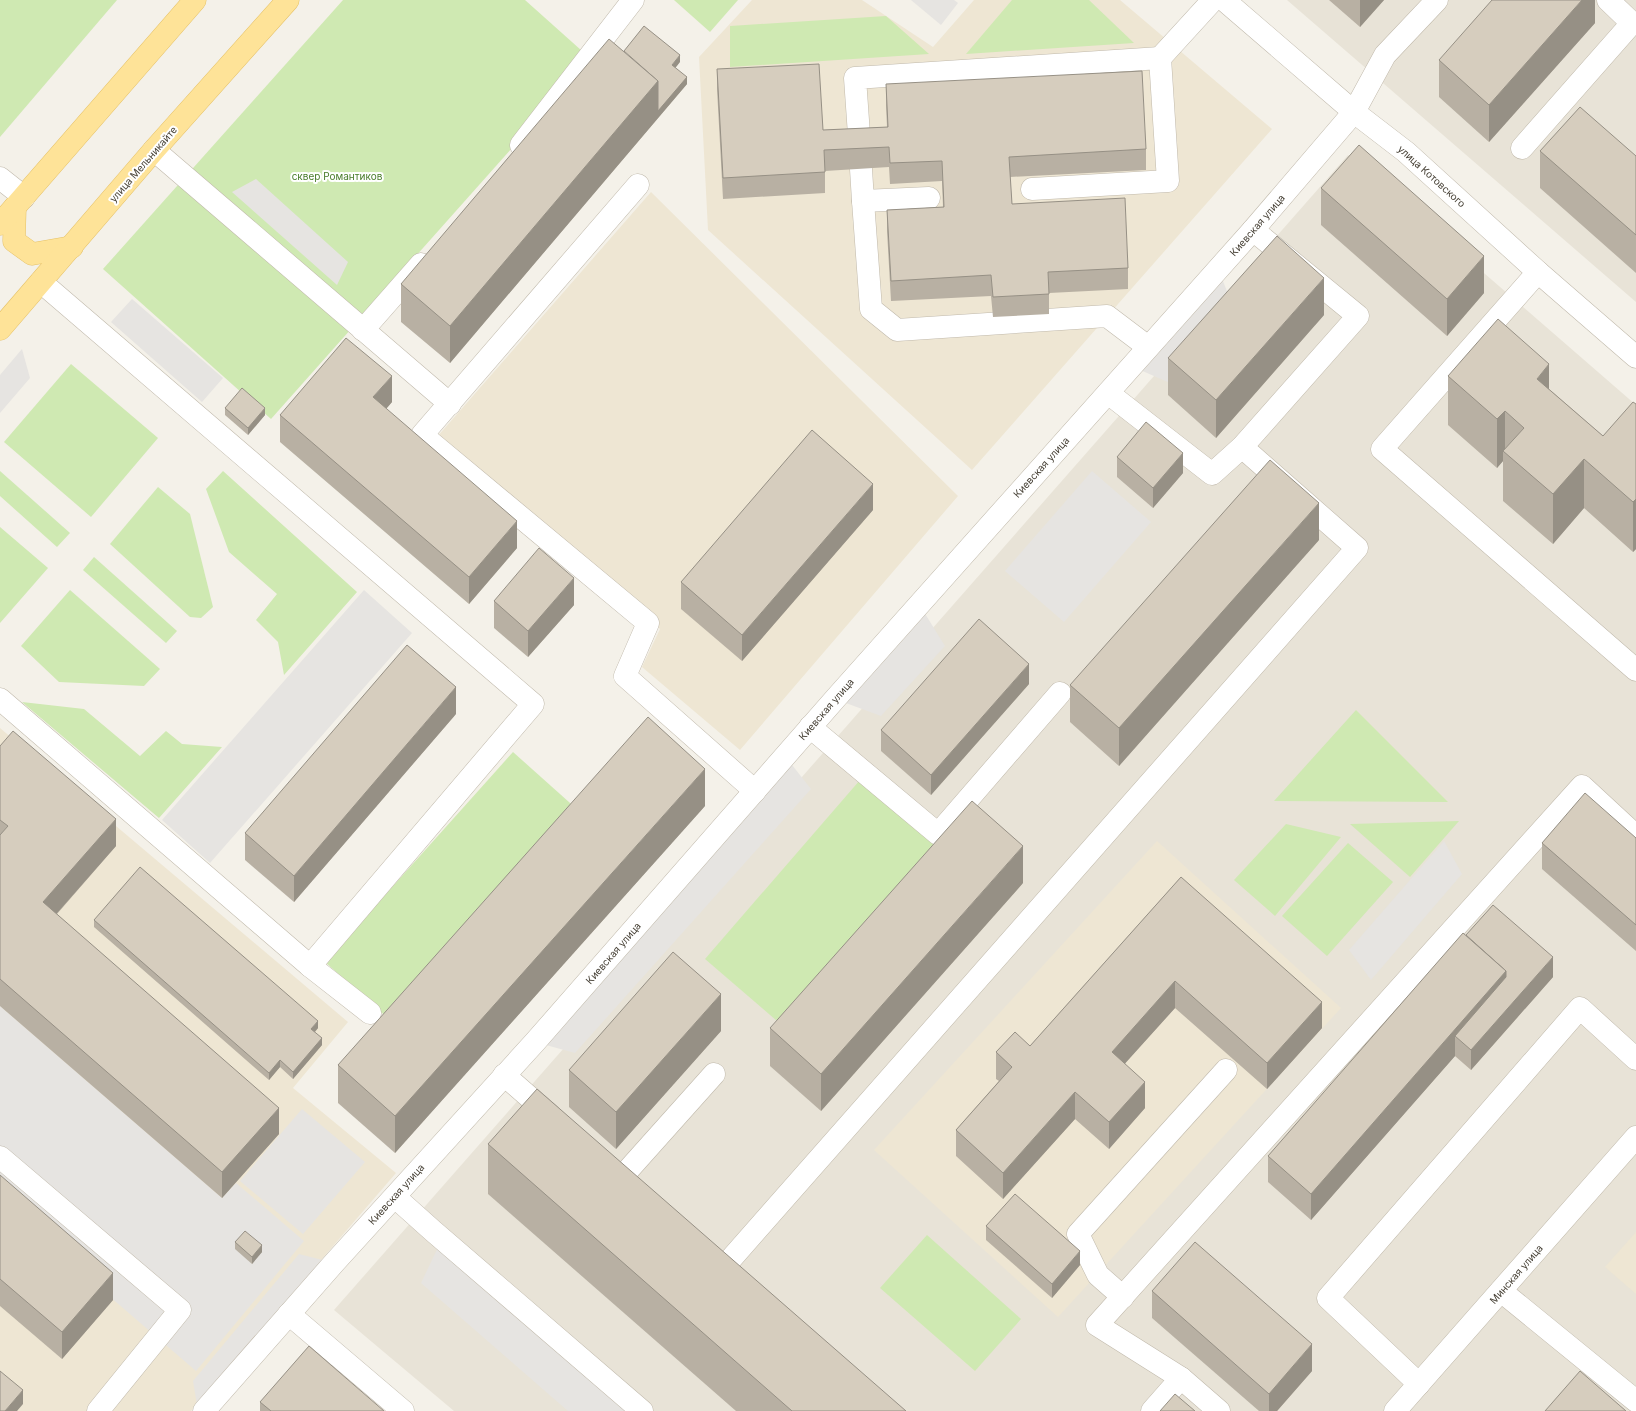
<svg xmlns="http://www.w3.org/2000/svg" width="1636" height="1411" font-family="Inter,sans-serif">
<rect width="100%" height="100%" fill="#f4f1e9"/>
<g fill="#e8e3d7">
<polygon points="1287,0 1636,0 1636,302"/>
<polygon points="1348,155 1636,405 1636,1411 454,1411 334,1310"/>
</g>
<g fill="#eee6d3">
<polygon points="752,0 862,0 933,47 974,0 1120,0 1272,129 972,470 708,230 699,57"/>
<polygon points="651,192 958,496 740,750 642,667 660,629 437,437"/>
<polygon points="0,728 348,1022 293,1088 396,1173 191,1411 0,1411"/>
<polygon points="1157,841 1341,1008 1058,1317 874,1150"/>
<polygon points="1636,1232 1636,1294 1605,1267"/>
</g>
<g fill="#cfe9b2">
<polygon points="0,0 117,0 0,137"/>
<polygon points="343,0 525,0 591,59 271,419 103,269"/>
<polygon points="674,0 738,0 710,32"/>
<polygon points="1012,0 1089,0 1134,43 966,54"/>
<polygon points="886,16 929,54 730,67 730,26"/>
<polygon points="71,364 158,438 91,517 4,442"/>
<polygon points="0,471 70,533 57,547 0,496"/>
<polygon points="223,471 357,592 284,675 278,642 256,620 277,594 229,552 206,489"/>
<polygon points="158,487 190,514 213,607 201,618 190,617 110,544"/>
<polygon points="0,527 48,568 0,623"/>
<polygon points="94,557 177,631 166,643 83,570"/>
<polygon points="70,590 160,669 144,686 59,682 21,646"/>
<polygon points="22,702 84,709 140,756 166,731 182,744 222,747 159,818"/>
<polygon points="1356,710 1448,802 1274,801"/>
<polygon points="513,752 579,811 391,1021 325,962"/>
<polygon points="860,780 939,848 784,1027 705,959"/>
<polygon points="1459,821 1410,877 1350,824"/>
<polygon points="1286,824 1341,837 1275,916 1234,880"/>
<polygon points="1348,843 1393,882 1327,956 1282,916"/>
<polygon points="927,1235 1021,1319 975,1371 880,1288"/>
</g>
<g fill="#e6e4e1">
<polygon points="911,0 954,0 958,3 941,25"/>
<polygon points="256,179 348,262 337,285 232,192"/>
<polygon points="1218,268 1233,307 1170,383 1131,366"/>
<polygon points="132,299 223,378 202,402 111,322"/>
<polygon points="22,349 30,378 0,413 0,375"/>
<polygon points="1092,471 1151,522 1064,622 1005,571"/>
<polygon points="364,590 412,633 210,863 162,820"/>
<polygon points="919,604 945,646 881,716 835,699"/>
<polygon points="785,756 811,789 575,1053 535,1042"/>
<polygon points="1444,841 1462,874 1371,980 1349,950"/>
<polygon points="0,1006 222,1198 236,1183 304,1241 196,1371 0,1202"/>
<polygon points="302,1109 365,1162 303,1234 240,1181"/>
<polygon points="442,1239 642,1411 568,1411 421,1283"/>
<polygon points="299,1254 334,1263 198,1411 193,1381"/>
</g>
<g fill="none" stroke-linecap="round" stroke-linejoin="round">
<defs>
<g id="minor">
<polyline points="1224,0 1354,112 1406,152 1538,272 1636,357"/>
<polyline points="1160,58 1213,0"/>
<polyline points="521,145 633,0"/>
<polyline points="1522,148 1632,23 1608,0"/>
<polyline points="860,149 855,78 1160,58 1168,181 1032,189"/>
<polyline points="154,150 450,404"/>
<polyline points="861,169 863,201"/>
<polyline points="0,178 24,197"/>
<polyline points="638,185 422,435 648,623 625,676 755,791"/>
<polyline points="929,198 863,201 871,309 897,330 1107,316 1148,347"/>
<polyline points="1538,272 1382,449 1636,670"/>
<polyline points="41,282 533,704 310,966"/>
<polyline points="363,330 421,264"/>
<polyline points="1108,393 1212,474 1242,447 1358,316 1253,230"/>
<polyline points="0,699 310,966 370,1013"/>
<polyline points="810,727 938,834 1060,693"/>
<polyline points="504,1075 551,1116"/>
<polyline points="0,1157 180,1310 98,1411"/>
<polyline points="621,1178 714,1074"/>
<polyline points="395,1197 433,1231 642,1411"/>
<polyline points="723,1268 1357,548 1242,447"/>
<polyline points="1501,1291 1636,1401"/>
<polyline points="1123,1297 1098,1275 1078,1234 1226,1070"/>
<polyline points="289,1314 403,1411"/>
<polyline points="1419,1384 1328,1298 1580,1008 1636,1059"/>
<polyline points="204,1411 334,1263 535,1042 835,699 1253,230 1354,112 1385,55 1437,0"/>
<polyline points="1152,1411 1181,1378"/>
<polyline points="1219,1411 1181,1378 1097,1325 1582,786 1636,836"/>
<polyline points="1395,1411 1636,1137"/>
</g>
<g id="major">
<polyline points="15,207 14,241 32,254 72,247"/>
<polyline points="0,224 195,0"/>
<polyline points="0,329 154,150 288,0"/>
</g>
</defs>
<use href="#minor" stroke="#c0b9ab" stroke-width="23"/>
<use href="#major" stroke="#e5c167" stroke-width="23"/>
<use href="#minor" stroke="#fff" stroke-width="22"/>
<use href="#major" stroke="#fee398" stroke-width="22"/>
</g>
<g fill="#b8b0a3">
<polygon points="1329,0 1384,0 1360,27"/>
<polygon points="1595,0 1595,23 1489,142 1439,97 1439,60"/>
<polygon points="680,62 675,68 687,84 450,363 401,322 401,284"/>
<polygon points="717,69 823,130 887,127 886,105 886,84 1146,149 1146,170 1010,177 1012,204 1128,268 1128,289 1049,293 1049,314 993,317 991,296 891,301 887,231 887,210 943,207 942,181 890,184 889,167 825,171 825,193 723,199 717,89"/>
<polygon points="1540,151 1636,156 1636,273 1540,188"/>
<polygon points="1321,188 1484,293 1447,336 1321,225"/>
<polygon points="1324,315 1216,438 1168,395 1168,358"/>
<polygon points="1448,376 1549,389 1603,436 1636,404 1636,549 1633,552 1584,508 1553,544 1503,501 1503,461 1497,468 1448,425"/>
<polygon points="392,402 386,409 517,548 469,604 280,442 280,415"/>
<polygon points="225,408 265,415 248,435 225,415"/>
<polygon points="1117,457 1183,473 1153,508 1117,477"/>
<polygon points="873,510 742,661 681,609 681,582"/>
<polygon points="1319,540 1119,766 1070,722 1070,685"/>
<polygon points="494,601 574,605 528,657 494,628"/>
<polygon points="1029,684 931,795 881,751 881,730"/>
<polygon points="456,714 294,902 245,860 245,833"/>
<polygon points="0,746 116,846 57,914 279,1134 222,1198 0,1006"/>
<polygon points="705,806 395,1153 338,1103 338,1065"/>
<polygon points="1636,838 1636,951 1542,869 1542,843"/>
<polygon points="1181,877 1322,1028 1267,1089 1175,1008 1125,1063 1145,1108 1109,1149 1075,1119 1003,1199 956,1156 956,1130 999,1081 996,1079 996,1052 1030,1046"/>
<polygon points="1023,883 821,1111 770,1066 770,1028"/>
<polygon points="94,920 318,1028 315,1032 322,1045 293,1079 280,1067 269,1080 94,927"/>
<polygon points="1466,935 1553,977 1471,1070 1455,1056 1311,1220 1268,1182 1268,1156"/>
<polygon points="721,1031 616,1149 569,1107 569,1070"/>
<polygon points="488,1144 906,1411 736,1411 488,1194"/>
<polygon points="0,1175 113,1300 62,1359 0,1306"/>
<polygon points="986,1226 1080,1265 1052,1298 986,1240"/>
<polygon points="235,1242 262,1252 252,1264 235,1249"/>
<polygon points="1152,1291 1312,1371 1277,1411 1259,1411 1152,1318"/>
<polygon points="260,1402 384,1411 260,1411"/>
</g>
<g fill="#969085">
<polygon points="1360,0 1384,0 1360,27"/>
<polygon points="1582,0 1595,0 1595,23 1489,142 1489,105"/>
<polygon points="680,55 680,62 672,72 672,65"/>
<polygon points="687,77 687,84 450,363 450,326 658,81"/>
<polygon points="1484,256 1484,293 1447,336 1447,299"/>
<polygon points="1324,278 1324,315 1216,438 1216,400"/>
<polygon points="1549,364 1549,413 1537,379"/>
<polygon points="392,376 392,402 373,424 373,397"/>
<polygon points="265,408 265,415 248,435 248,428"/>
<polygon points="1505,411 1505,453 1503,451 1503,461 1497,468 1497,419"/>
<polygon points="1183,453 1183,473 1153,508 1153,488"/>
<polygon points="1584,459 1584,508 1553,544 1553,494"/>
<polygon points="873,484 873,510 742,661 742,635"/>
<polygon points="1636,499 1636,549 1633,552 1633,502"/>
<polygon points="1319,503 1319,540 1119,766 1119,728"/>
<polygon points="517,521 517,548 469,604 469,577"/>
<polygon points="574,578 574,605 528,657 528,631"/>
<polygon points="1029,664 1029,684 931,795 931,775"/>
<polygon points="456,687 456,714 294,902 294,876"/>
<polygon points="705,769 705,806 395,1153 395,1116"/>
<polygon points="116,819 116,846 43,929 43,902"/>
<polygon points="1023,846 1023,883 821,1111 821,1074"/>
<polygon points="1553,957 1553,977 1471,1070 1471,1050"/>
<polygon points="1506,971 1506,997 1455,1036 1455,1056 1311,1220 1311,1194"/>
<polygon points="1175,981 1175,1008 1112,1078 1112,1052"/>
<polygon points="721,994 721,1031 616,1149 616,1112"/>
<polygon points="1322,1002 1322,1028 1267,1089 1267,1063"/>
<polygon points="318,1021 318,1028 311,1036 311,1029"/>
<polygon points="322,1038 322,1045 293,1079 293,1072"/>
<polygon points="280,1060 280,1067 269,1080 269,1073"/>
<polygon points="1145,1082 1145,1108 1109,1149 1109,1122"/>
<polygon points="1075,1092 1075,1119 1003,1199 1003,1173"/>
<polygon points="279,1108 279,1134 222,1198 222,1172"/>
<polygon points="262,1245 262,1252 252,1264 252,1257"/>
<polygon points="1080,1251 1080,1265 1052,1298 1052,1284"/>
<polygon points="113,1273 113,1300 62,1359 62,1332"/>
<polygon points="1312,1344 1312,1371 1277,1411 1269,1411 1269,1394"/>
<polygon points="23,1390 23,1404 17,1411 5,1411"/>
</g>
<g fill="#d6cdbe" stroke="#969085">
<polygon points="1492,0 1582,0 1489,105 1439,60"/>
<polygon points="644,26 680,55 672,65 687,77 658,111 658,81 624,51"/>
<polygon points="609,39 658,81 450,326 401,284"/>
<polygon points="819,64 823,130 888,127 886,84 1142,71 1146,149 1009,157 1012,204 1125,198 1128,268 1048,272 1049,294 993,297 991,275 891,281 887,210 944,207 942,161 890,163 889,147 824,150 825,172 723,178 717,69"/>
<polygon points="1580,107 1636,156 1636,235 1540,151"/>
<polygon points="1359,145 1484,256 1447,299 1321,188"/>
<polygon points="1277,236 1324,278 1216,400 1168,358"/>
<polygon points="1498,319 1549,364 1537,379 1603,436 1633,402 1636,404 1636,499 1633,502 1584,459 1553,494 1503,451 1524,428 1505,411 1497,419 1448,376"/>
<polygon points="346,338 392,376 373,397 517,521 469,577 280,415"/>
<polygon points="242,388 265,408 248,428 225,408"/>
<polygon points="1146,422 1183,453 1153,488 1117,457"/>
<polygon points="812,430 873,484 742,635 681,582"/>
<polygon points="1270,460 1319,503 1119,728 1070,685"/>
<polygon points="539,548 574,578 528,631 494,601"/>
<polygon points="979,619 1029,664 931,775 881,730"/>
<polygon points="407,645 456,687 294,876 245,833"/>
<polygon points="648,717 705,769 395,1116 338,1065"/>
<polygon points="13,731 116,819 43,902 279,1108 222,1172 0,979 0,835 8,826 0,820 0,746"/>
<polygon points="1585,793 1636,838 1636,925 1542,843"/>
<polygon points="972,801 1023,846 821,1074 770,1028"/>
<polygon points="140,867 318,1021 311,1029 322,1038 293,1072 280,1060 269,1073 94,920"/>
<polygon points="1181,877 1322,1002 1267,1063 1175,981 1112,1052 1145,1082 1109,1122 1075,1092 1003,1173 956,1130 1012,1067 996,1052 1015,1032 1030,1046"/>
<polygon points="1493,905 1553,957 1471,1050 1455,1036 1506,977 1506,971 1466,935"/>
<polygon points="1463,933 1506,971 1311,1194 1268,1156"/>
<polygon points="673,952 721,994 616,1112 569,1070"/>
<polygon points="537,1089 906,1411 792,1411 488,1144"/>
<polygon points="0,1175 113,1273 62,1332 0,1279"/>
<polygon points="1015,1194 1080,1251 1052,1284 986,1226"/>
<polygon points="245,1231 262,1245 252,1257 235,1242"/>
<polygon points="1195,1242 1312,1344 1269,1394 1152,1291"/>
<polygon points="309,1346 384,1411 271,1411 260,1402"/>
<polygon points="0,1371 23,1390 5,1411 0,1411"/>
<polygon points="1580,1371 1626,1411 1545,1411"/>
<polygon points="1175,1394 1195,1411 1160,1411"/>
</g>
<g text-anchor="middle" stroke-width="4" stroke-linejoin="round" paint-order="stroke">
<g font-size="10" fill="#484237" stroke="#fff">
<text transform="translate(143 164) rotate(-49)" y="4">улица Мельникайте</text>
<text transform="translate(1432 176) rotate(42)" y="4">улица Котовского</text>
<text transform="translate(1257 225) rotate(-49)" y="4">Киевская улица</text>
<text transform="translate(1041 467) rotate(-48)" y="4">Киевская улица</text>
<text transform="translate(826 709) rotate(-49)" y="4">Киевская улица</text>
<text transform="translate(613 953) rotate(-49)" y="4">Киевская улица</text>
<text transform="translate(396 1194) rotate(-48)" y="4">Киевская улица</text>
<text transform="translate(1516 1274) rotate(-49)" y="4">Минская улица</text>
</g>
<g font-size="10" fill="#477b29" stroke="#fff">
<text x="337" y="180">сквер Романтиков</text>
</g>
</g>
</svg>
